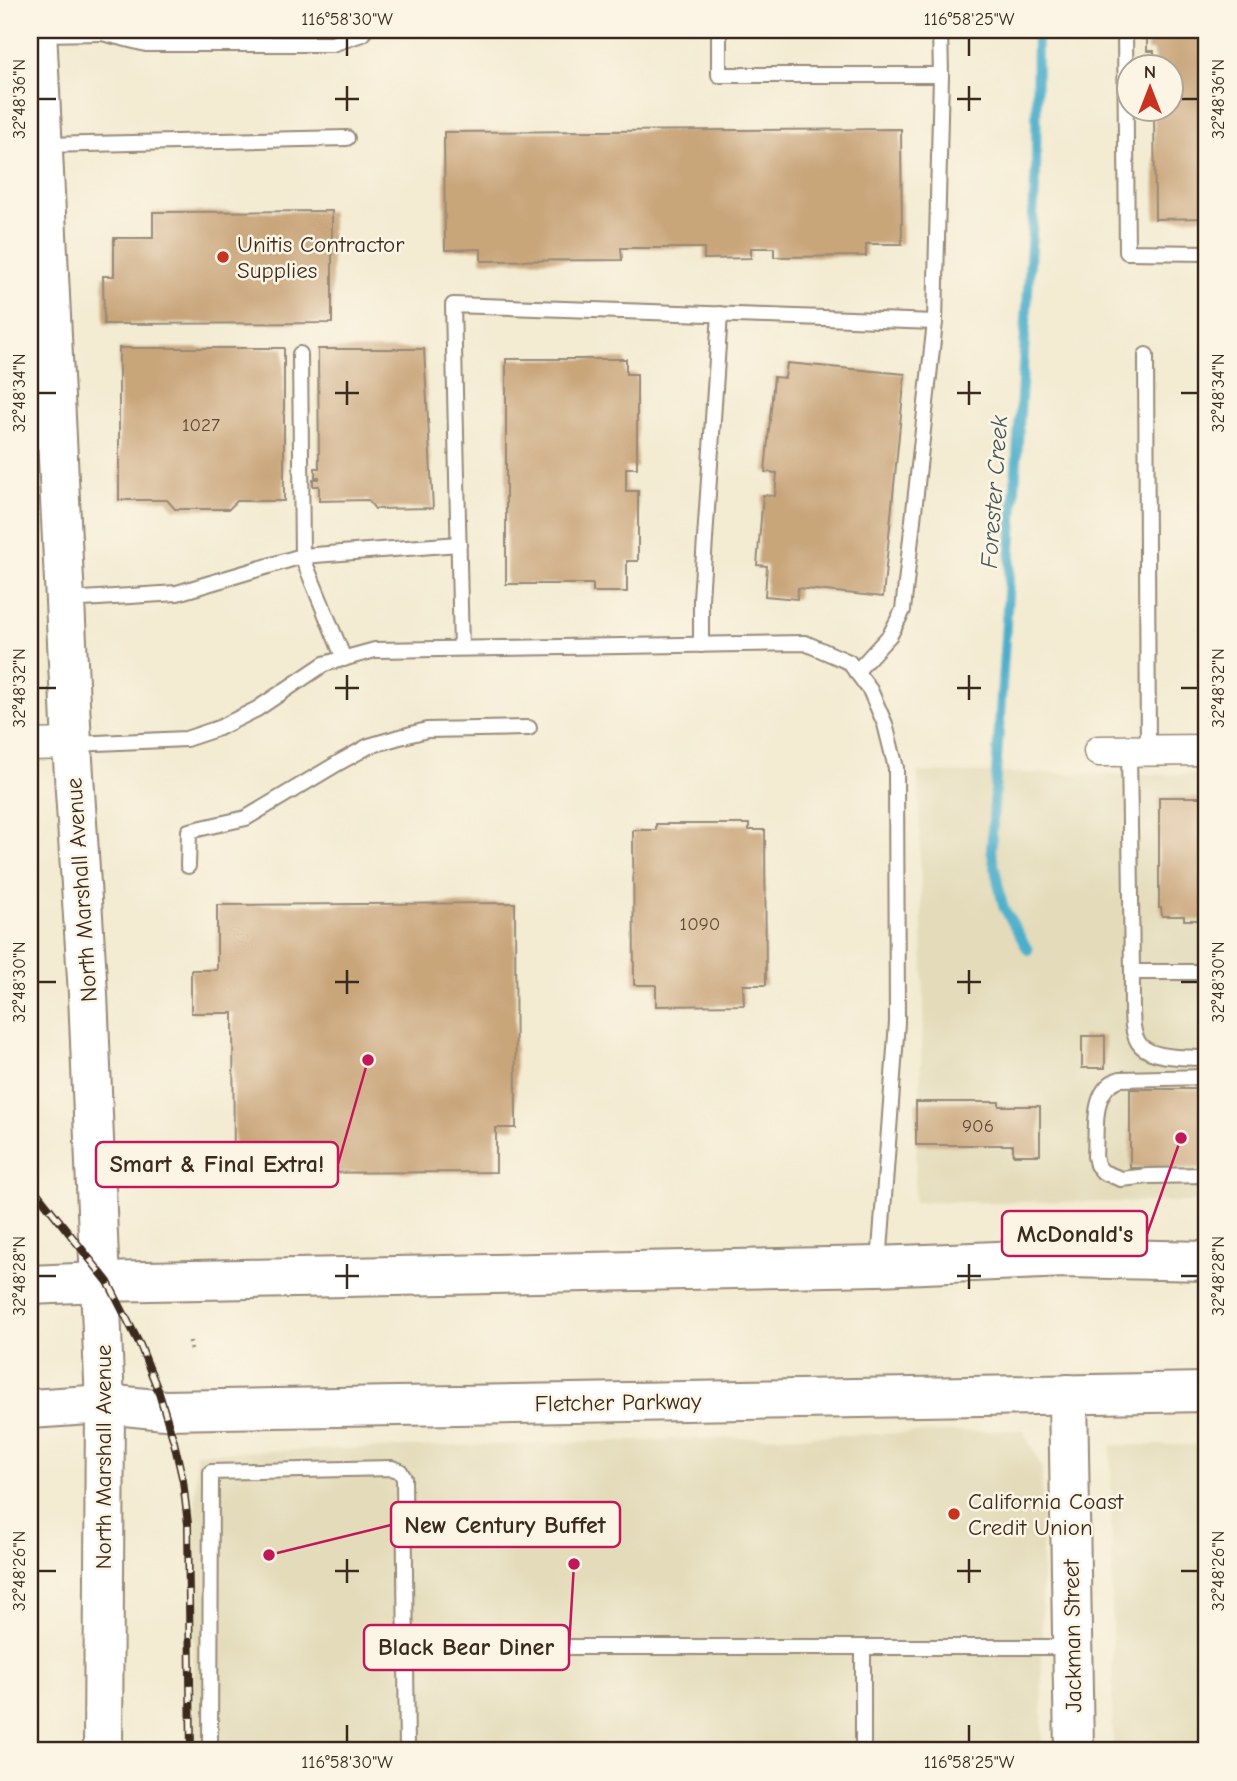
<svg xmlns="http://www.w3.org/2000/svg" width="1237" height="1781" font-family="'Comic Neue',sans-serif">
<rect width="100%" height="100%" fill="#fcf5e5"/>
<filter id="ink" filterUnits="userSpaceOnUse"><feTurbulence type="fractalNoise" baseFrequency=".0143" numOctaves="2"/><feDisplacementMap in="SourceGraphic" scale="14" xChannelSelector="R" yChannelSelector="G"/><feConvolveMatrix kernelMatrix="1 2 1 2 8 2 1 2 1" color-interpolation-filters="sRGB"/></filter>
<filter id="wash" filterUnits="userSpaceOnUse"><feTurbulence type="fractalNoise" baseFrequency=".00686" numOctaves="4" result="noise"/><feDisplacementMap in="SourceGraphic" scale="28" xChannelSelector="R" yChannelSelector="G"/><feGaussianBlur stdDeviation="1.57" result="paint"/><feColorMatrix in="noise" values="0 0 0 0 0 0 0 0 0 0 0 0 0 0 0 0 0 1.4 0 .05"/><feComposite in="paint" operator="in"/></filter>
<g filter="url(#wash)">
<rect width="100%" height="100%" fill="#f3ebd2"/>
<g fill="#e3dbba">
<polygon points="918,772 1207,775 1207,1202 914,1202 924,1004"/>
<polygon points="1023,1430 1042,1468 1042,1751 193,1751 196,1453"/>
<polygon points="1111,1445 1207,1445 1207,1751 1113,1751"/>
</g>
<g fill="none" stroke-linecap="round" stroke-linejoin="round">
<polyline stroke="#4caecb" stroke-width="10" points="1028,950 1003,906 991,850 1036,170 1037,30"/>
</g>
<g id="blocks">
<g fill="#c9a57a">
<polygon points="1142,30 1207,30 1207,218 1155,219 1154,108 1170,108 1170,66 1154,66 1154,51 1147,51 1147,39 1142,39"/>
<polygon points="901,129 902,244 866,244 866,256 774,257 774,248 751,248 751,258 704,259 704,248 621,248 622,260 481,261 481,249 445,250 444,132"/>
<polygon points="332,211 332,323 104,324 103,276 114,276 114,238 153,238 153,212"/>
<polygon points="119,348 284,348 284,501 237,501 229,509 175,509 167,500 119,500"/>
<polygon points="318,349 424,349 433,508 375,509 368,500 319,501 319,486 313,486 313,479 319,479 319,477 315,477 315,468 319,468"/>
<polygon points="506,359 626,359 626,374 637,374 637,468 626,468 626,491 638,491 638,561 627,561 627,592 593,592 593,584 506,584"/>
<polygon points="787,363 905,374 883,597 798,588 797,599 765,596 767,566 757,565 763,495 775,496 777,473 765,472 774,377 785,378"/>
<polygon points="1159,797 1207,797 1207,920 1184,920 1184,916 1162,916 1161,908 1159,908"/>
<polygon points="656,824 749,824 749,830 765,830 766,985 743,985 744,1005 656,1006 656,985 634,985 633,830 656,830"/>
<polygon points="515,903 516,1128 496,1128 496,1172 234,1173 233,1013 191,1013 191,970 217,970 217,905"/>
<rect x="1082" y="1036" width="23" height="32"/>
<rect x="1130" y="1089" width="77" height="79"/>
<polygon points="916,1102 999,1102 999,1106 1040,1106 1040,1155 1013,1155 1013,1145 916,1145"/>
</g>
</g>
</g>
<g filter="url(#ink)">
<use href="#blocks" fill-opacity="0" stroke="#978a78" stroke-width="2"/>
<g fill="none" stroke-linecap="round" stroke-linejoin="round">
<defs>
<g id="lane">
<polyline points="719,30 719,75 941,75 940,30"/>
<polyline points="1125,30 1127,252 1207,253"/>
<polyline points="102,33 146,44 332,44 362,34 365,30"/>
<polyline points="39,34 102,33 101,30"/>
<polyline points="44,145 347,138"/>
<polyline points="300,354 302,556 344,659"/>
<polyline points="1146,355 1148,751"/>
<polyline points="30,442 56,441"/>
<polyline points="67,600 177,593 302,556 459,544"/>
<polyline points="701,645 701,599 720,314"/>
<polyline points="461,648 453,305 935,322"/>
<polyline points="856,672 890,635 903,610 935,322 941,75"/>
<polyline points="75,744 186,739 219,728 257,709 324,664 375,650 805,643 849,662 870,690 885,724 896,768 897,1022 879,1264"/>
<polyline points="1129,751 1132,972 1207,972"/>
<polyline points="188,866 189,831 246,818 340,762 369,746 396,738 427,730 529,728"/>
<path d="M1132,972C1132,1048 1125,1057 1207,1058"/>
<path d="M1207,1077L1120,1079C1090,1088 1097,1131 1095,1156L1097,1165L1103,1172L1121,1179L1149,1176L1207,1175"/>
<polyline points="406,1647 1069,1647"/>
<polyline points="863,1647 863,1751"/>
<polyline points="210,1751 211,1472 392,1468 400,1471 404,1478 407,1751"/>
</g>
<g id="street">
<polyline points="30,745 72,744"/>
<polyline points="1099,751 1207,750"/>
</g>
<g id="secondary">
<polyline points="37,30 72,744 88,994 105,1404 103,1751"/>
<polyline points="1068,1394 1074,1751"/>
</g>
<g id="primary">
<polyline points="30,1285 100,1282 878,1266 1066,1258 1207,1261"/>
<polyline points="30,1409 105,1404 165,1410 1207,1392"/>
</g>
</defs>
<use href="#lane" stroke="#978a78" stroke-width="18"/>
<use href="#street" stroke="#978a78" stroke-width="33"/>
<use href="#secondary" stroke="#978a78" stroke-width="42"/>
<use href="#primary" stroke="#978a78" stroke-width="42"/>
<polyline stroke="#978a78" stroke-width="4.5" stroke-dasharray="2 5" stroke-linecap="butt" points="190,1341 191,1351"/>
<use href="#lane" stroke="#fff" stroke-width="14"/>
<use href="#street" stroke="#fff" stroke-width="30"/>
<use href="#secondary" stroke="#fff" stroke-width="38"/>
<use href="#primary" stroke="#fff" stroke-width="38"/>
<polyline stroke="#3b2a1e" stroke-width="2" points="30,1543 36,1751"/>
<defs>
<polyline id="rail" points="30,1184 108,1282 140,1345 158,1390 174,1442 183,1481 188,1524 191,1751"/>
</defs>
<use href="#rail" stroke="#3b2a1e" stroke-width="8"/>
<use href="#rail" stroke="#fcf5e5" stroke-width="5" stroke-dasharray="16" stroke-linecap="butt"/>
</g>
</g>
<path fill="none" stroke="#3b2a1e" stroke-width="2.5" d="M347,38V56M969,38V56M347,86V111M969,86V111M38,99H56M335,99H359M957,99H981M1181,99H1198M347,381V405M969,381V405M38,393H56M335,393H359M957,393H981M1181,393H1198M347,675V700M969,675V700M38,688H56M335,688H359M957,688H981M1181,688H1198M347,970V994M969,970V994M38,982H56M335,982H359M957,982H981M1181,982H1198M347,1264V1289M969,1264V1289M38,1276H56M335,1276H359M957,1276H981M1181,1276H1198M347,1559V1583M969,1559V1583M38,1571H56M335,1571H359M957,1571H981M1181,1571H1198M347,1725V1742M969,1725V1742"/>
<g fill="#c8321e" stroke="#fcf5e5" stroke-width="2.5">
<circle cx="223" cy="257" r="7"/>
<circle cx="954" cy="1514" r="7"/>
</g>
<g text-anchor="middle" stroke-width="5" stroke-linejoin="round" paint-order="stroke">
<g font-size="19" fill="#5e4935">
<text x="201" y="431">1027</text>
<text x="700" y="930">1090</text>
<text x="978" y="1132">906</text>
</g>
<g font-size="23" fill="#3b2a1e" stroke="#fcf5e5" text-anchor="start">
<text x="237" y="252">Unitis Contractor<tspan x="237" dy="26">Supplies</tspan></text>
<text x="968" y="1509">California Coast<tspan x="968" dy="26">Credit Union</tspan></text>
</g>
<g font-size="23" fill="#3b2a1e" stroke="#fcf5e5">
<text transform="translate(81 890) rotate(-94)" y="8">North Marshall Avenue</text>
<text transform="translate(618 1402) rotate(-1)" y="8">Fletcher Parkway</text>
<text transform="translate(103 1457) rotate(-90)" y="8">North Marshall Avenue</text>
<text transform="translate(1072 1636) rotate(-91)" y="8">Jackman Street</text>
</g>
<g font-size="24" font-style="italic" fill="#41585b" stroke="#fcf5e5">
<text transform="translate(994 492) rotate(-86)" y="8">Forester Creek</text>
</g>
</g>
<path fill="none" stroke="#c2185b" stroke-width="2.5" d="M368 1060L338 1164M1181 1138L1147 1234M269 1555L391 1525M574 1564L569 1647"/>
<g fill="#c2185b" stroke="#fcf5e5" stroke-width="2.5">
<circle cx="368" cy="1060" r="7"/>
<circle cx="1181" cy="1138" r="7"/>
<circle cx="269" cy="1555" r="7"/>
<circle cx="574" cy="1564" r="7"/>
</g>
<g fill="#fcf5e5" stroke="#c2185b" stroke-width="2.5">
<rect x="96" y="1142" width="242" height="45" rx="7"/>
<rect x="1002" y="1211" width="145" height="45" rx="7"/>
<rect x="391" y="1502" width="229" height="45" rx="7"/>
<rect x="364" y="1625" width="205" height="45" rx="7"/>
</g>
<g font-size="24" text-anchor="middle" font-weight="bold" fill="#3b2a1e">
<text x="217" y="1172">Smart &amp; Final Extra!</text>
<text x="1075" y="1242">McDonald's</text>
<text x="505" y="1533">New Century Buffet</text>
<text x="466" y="1655">Black Bear Diner</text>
</g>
<rect width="1237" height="1781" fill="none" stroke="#fcf5e5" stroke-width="77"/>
<g transform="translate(1150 88)"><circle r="33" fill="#fcf5e5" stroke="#afa495" stroke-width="2"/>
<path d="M0-5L12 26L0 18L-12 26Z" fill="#c8321e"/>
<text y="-10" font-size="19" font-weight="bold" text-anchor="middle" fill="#3b2a1e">N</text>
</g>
<rect x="38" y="38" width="1160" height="1704" fill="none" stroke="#3b2a1e" stroke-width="2.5"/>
<g font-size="18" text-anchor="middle" fill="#3b2a1e">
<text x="347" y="25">116°58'30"W</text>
<text x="969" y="25">116°58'25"W</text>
<text transform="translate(19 99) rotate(-90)" y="6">32°48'36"N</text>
<text transform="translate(1218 99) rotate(-90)" y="6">32°48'36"N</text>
<text transform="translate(19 393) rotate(-90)" y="6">32°48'34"N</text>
<text transform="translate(1218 393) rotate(-90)" y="6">32°48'34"N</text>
<text transform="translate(19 688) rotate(-90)" y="6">32°48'32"N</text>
<text transform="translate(1218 688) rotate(-90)" y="6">32°48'32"N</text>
<text transform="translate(19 982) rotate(-90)" y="6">32°48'30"N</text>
<text transform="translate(1218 982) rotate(-90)" y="6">32°48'30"N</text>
<text transform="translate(19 1276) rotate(-90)" y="6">32°48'28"N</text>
<text transform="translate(1218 1276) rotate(-90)" y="6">32°48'28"N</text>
<text transform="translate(19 1571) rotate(-90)" y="6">32°48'26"N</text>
<text transform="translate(1218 1571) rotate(-90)" y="6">32°48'26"N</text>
<text x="347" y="1768">116°58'30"W</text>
<text x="969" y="1768">116°58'25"W</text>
</g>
</svg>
